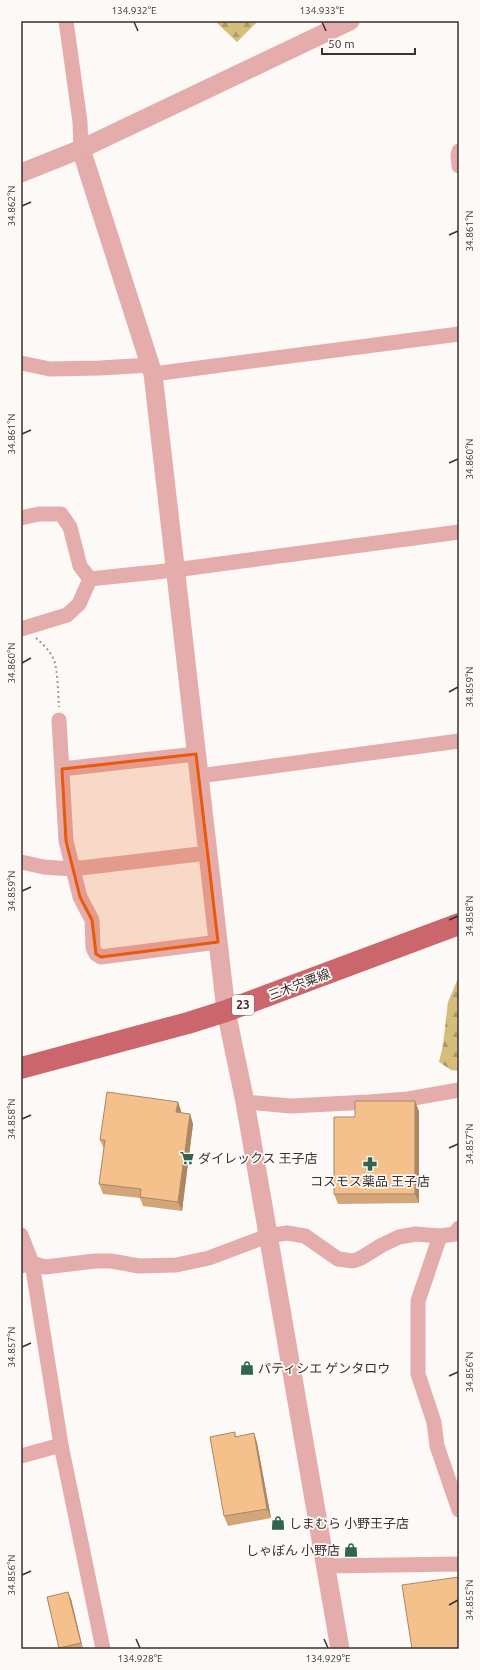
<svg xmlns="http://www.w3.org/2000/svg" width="480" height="1670" font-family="Ubuntu,'Noto Sans JP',sans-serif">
<defs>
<pattern id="forest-firs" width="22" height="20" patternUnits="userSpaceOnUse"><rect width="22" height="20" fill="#d5bd7b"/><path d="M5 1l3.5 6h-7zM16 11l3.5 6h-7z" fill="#ae9a65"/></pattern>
</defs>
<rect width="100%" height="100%" fill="#fdf9f7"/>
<g fill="url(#forest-firs)">
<polygon points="215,21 258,21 237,42"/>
<polygon points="459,976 459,1071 451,1070 439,1062 443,1045 448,1002"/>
</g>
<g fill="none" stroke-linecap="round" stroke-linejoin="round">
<path stroke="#9c9794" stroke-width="2" stroke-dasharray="2 3" stroke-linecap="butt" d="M36,638C43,644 50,651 54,660C58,671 58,694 59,707"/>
<g stroke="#e5acac" stroke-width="15">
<polyline points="66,21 80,122 81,149"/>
<polyline points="459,151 458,155 459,166"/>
<polyline points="21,363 50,369 100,368 151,365"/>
<polyline points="153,374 459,334"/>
<polyline points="21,518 39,514 61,514 70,527 80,566 90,579"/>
<polyline points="21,629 67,615 79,604 90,579 175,570 459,532"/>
<polyline points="59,720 66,841 80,897 92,920 93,948 96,954 101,957 218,942"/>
<polyline points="62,769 196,754"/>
<polyline points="199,776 459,741"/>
<polyline points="21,862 44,867 72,869 208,853"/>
<polyline points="245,1102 291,1106 369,1102 408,1099 459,1090"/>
<polyline points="21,1235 32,1263 61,1445 103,1649"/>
<polyline points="440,1236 418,1301 418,1374 434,1422 437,1446 459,1510"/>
<polyline points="21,1266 32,1263 45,1267 95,1261 111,1261 139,1266 176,1265 209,1258 267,1236 287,1233 305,1236 338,1259 353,1261 361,1258 382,1245 399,1237 416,1234 440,1236 455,1234 459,1228"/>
<polyline points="21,1456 61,1445"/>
<polyline points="325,1566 459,1564"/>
</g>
<g stroke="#e5acac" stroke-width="19">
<polyline points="81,149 153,374 226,1011 245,1102 340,1649"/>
<polyline points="21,173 81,149 350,21"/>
</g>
<polyline stroke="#cb676c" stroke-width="22" points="21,1068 188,1023 226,1011 459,924"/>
</g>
<g fill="#d2a679">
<polygon points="178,1102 181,1111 181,1113 190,1114 193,1124 182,1211 143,1206 140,1198 103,1194 99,1184 104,1149 100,1140"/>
<polygon points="419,1111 419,1203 338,1204 334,1194 355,1117"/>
<polygon points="235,1432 236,1437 254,1433 257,1443 271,1518 228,1526 224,1516"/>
<polygon points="47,1597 71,1599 83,1649 59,1649"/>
</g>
<g fill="#ab8763">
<polygon points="415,1101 419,1111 419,1203 415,1194"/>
<polygon points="178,1102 181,1111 180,1122 176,1112"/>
<polygon points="190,1114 193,1124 182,1211 178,1202"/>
<polygon points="254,1433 257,1443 271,1518 267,1509"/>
<polygon points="68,1592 71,1599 83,1649 81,1643"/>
</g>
<g fill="#f4c18d" stroke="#ab8763">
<polygon points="107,1092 178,1102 176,1112 190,1114 178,1202 140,1197 141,1189 99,1184 105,1140 100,1140"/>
<polygon points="355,1101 415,1101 415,1194 334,1194 334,1117 355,1117"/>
<polygon points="235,1432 235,1437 254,1433 267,1509 224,1516 210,1437"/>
<polygon points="459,1577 459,1649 412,1649 402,1585"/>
<polygon points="68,1592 81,1643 59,1648 47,1597"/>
</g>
<path fill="#e8590c" fill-opacity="0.2" stroke="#e8590c" stroke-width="3" stroke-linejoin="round" d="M196,754L218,942L101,957L96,954L92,920L80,897L66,841L62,769Z"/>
<path fill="none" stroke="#39322f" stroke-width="1.5" d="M134,22L138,31M322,22L326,31M22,206L31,202M449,235L458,231M22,434L31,430M449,463L458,459M22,663L31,658M449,692L458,687M22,891L31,887M449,920L458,916M22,1119L31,1115M449,1148L458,1144M22,1347L31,1343M449,1376L458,1372M22,1575L31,1571M449,1605L458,1600M136,1639L140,1648M324,1639L328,1648"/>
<defs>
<symbol id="supermarket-bare" viewBox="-9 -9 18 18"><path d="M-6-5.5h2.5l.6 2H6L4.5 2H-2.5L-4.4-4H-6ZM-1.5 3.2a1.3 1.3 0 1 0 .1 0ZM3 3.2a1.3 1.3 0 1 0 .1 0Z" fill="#2e654b" stroke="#fdf9f7" stroke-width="2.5" paint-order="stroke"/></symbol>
<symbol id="pharmacy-bare" viewBox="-9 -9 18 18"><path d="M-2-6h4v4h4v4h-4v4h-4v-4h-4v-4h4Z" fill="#2e654b" stroke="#fdf9f7" stroke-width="2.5" paint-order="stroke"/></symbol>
<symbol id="shop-bare" viewBox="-9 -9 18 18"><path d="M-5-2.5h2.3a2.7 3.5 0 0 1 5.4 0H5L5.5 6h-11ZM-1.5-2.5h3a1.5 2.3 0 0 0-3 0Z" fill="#2e654b" stroke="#fdf9f7" stroke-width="2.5" paint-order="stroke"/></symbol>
</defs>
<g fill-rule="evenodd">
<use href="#supermarket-bare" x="177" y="1148" width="20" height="20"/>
<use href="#pharmacy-bare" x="360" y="1154" width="20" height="20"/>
<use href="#shop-bare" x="237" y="1358" width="20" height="20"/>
<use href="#shop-bare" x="268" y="1513" width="20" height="20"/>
<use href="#shop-bare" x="341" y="1540" width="20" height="20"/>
</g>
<g text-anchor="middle" stroke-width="3.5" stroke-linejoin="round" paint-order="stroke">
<rect fill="#fdf9f7" stroke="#746e6b" stroke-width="1" x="232" y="995" width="22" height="20" rx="3"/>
<g font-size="12" font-weight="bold" fill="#39322f">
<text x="243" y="1009">23</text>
</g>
<g font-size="13" fill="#39322f" stroke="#fdf9f7">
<text transform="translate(299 984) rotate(-21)" y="5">三木宍粟線</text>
</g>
<g font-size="13" fill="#39322f" stroke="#fdf9f7" text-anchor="start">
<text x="198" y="1163">ダイレックス 王子店</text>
<text x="370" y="1186" text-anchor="middle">コスモス薬品 王子店</text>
<text x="258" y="1373">パティシエ ゲンタロウ</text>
<text x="289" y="1528">しまむら 小野王子店</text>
<text x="340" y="1555" text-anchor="end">しゃぼん 小野店</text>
</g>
</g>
<rect width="480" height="1670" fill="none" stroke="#fdf9f7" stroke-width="44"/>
<path d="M322 48v6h93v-6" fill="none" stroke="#39322f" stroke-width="2"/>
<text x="328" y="48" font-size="12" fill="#39322f" stroke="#fdf9f7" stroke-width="3" paint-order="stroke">50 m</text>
<rect x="22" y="22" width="436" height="1626" fill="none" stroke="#39322f" stroke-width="1.5"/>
<g font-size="10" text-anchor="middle" fill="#39322f">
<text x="134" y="14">134.932°E</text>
<text x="322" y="14">134.933°E</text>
<text transform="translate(11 206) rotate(-90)" y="4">34.862°N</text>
<text transform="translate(469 231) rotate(-90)" y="4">34.861°N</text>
<text transform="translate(11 434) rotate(-90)" y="4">34.861°N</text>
<text transform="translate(469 459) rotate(-90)" y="4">34.860°N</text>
<text transform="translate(11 663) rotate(-90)" y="4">34.860°N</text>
<text transform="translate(469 687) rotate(-90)" y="4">34.859°N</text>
<text transform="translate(11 891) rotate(-90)" y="4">34.859°N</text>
<text transform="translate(469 916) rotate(-90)" y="4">34.858°N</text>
<text transform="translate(11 1119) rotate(-90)" y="4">34.858°N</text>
<text transform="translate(469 1144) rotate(-90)" y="4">34.857°N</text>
<text transform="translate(11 1347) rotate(-90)" y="4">34.857°N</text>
<text transform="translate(469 1372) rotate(-90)" y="4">34.856°N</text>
<text transform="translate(11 1575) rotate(-90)" y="4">34.856°N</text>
<text transform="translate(469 1600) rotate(-90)" y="4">34.855°N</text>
<text x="140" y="1662">134.928°E</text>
<text x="328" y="1662">134.929°E</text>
</g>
</svg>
